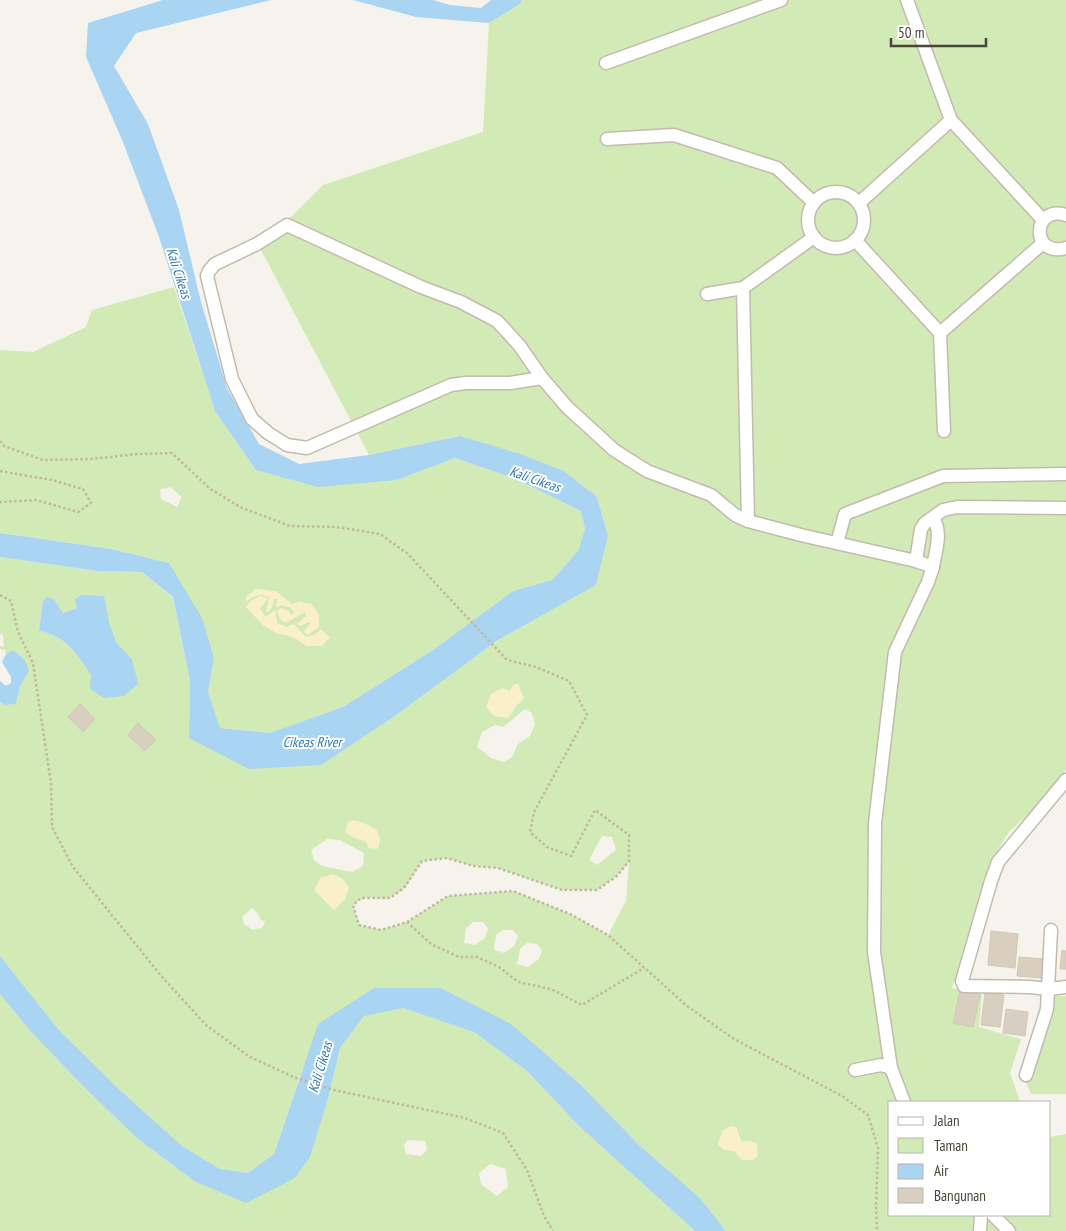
<svg xmlns="http://www.w3.org/2000/svg" width="1066" height="1231" font-family="'PT Sans Narrow',sans-serif">
<rect width="100%" height="100%" fill="#f6f3ec"/>
<g fill="#d2eab5" fill-rule="evenodd">
<path d="M522,0H1066V770L1035,808L1009,832L992,859L967,946L952,988L982,994L979,1027L1021,1039L1010,1073L1020,1102H890V1215H1050V1137L1066,1134V1231H726L700,1198L638,1144L580,1084L511,1025L441,988H374L302,1070L274,1154L248,1173L220,1169L182,1146L121,1091L59,1030L0,956V702L5,705L16,704L20,686L29,671L13,650L6,654L5,650L0,649V646L4,647L3,635L0,634V557L98,571L142,572L173,598L190,681L189,738L320,765L392,718L498,640L596,585L608,536L597,497L564,471L460,436L369,455L260,248L323,185L483,132L489,23L520,4ZM46,597L54,599L63,613L77,608L109,622L116,642L132,659L91,675C77,654 65,636 39,631L43,601ZM502,688L524,698L517,705L508,718ZM80,705L95,719L83,732L68,717ZM525,709L532,713L535,724L530,736L518,744L512,757L504,762L491,758L477,747L482,732L495,725L503,727ZM138,724L156,740L145,751L128,735ZM602,836L612,837L616,850L597,865L589,860ZM327,839L340,840L364,853L363,866L352,872L322,866L314,860L311,850ZM447,858L473,866L498,868L562,890H597L617,876L629,862L626,901L608,935L570,914L513,891L448,896L407,922L381,930L359,925L353,905C370,891 376,903 391,897C406,891 414,874 422,861ZM252,908L258,914L261,920L265,921L263,927L253,930L244,924L242,917ZM473,922H483L488,928L485,938L475,945L464,943L466,928ZM503,930H513L518,936L515,945L504,953L494,950L496,935ZM527,943L537,944L542,950L539,959L528,967L517,964L520,949ZM736,1127L741,1141L742,1160L734,1151L723,1149L718,1144Z"/>
<path d="M174,287L215,411L256,470L397,480L455,458L514,478L581,511L585,529L578,551L552,580L513,591L436,648L343,707L270,733L220,728L208,692L214,658L169,563L111,549L0,533V350L33,352L86,327L92,310ZM170,487L182,497L177,507L161,499L160,489ZM275,591L292,604L301,602L319,627L311,624L305,612L280,619L295,613L291,608L282,605L277,599H274L271,609L266,613L270,597L265,595H258ZM267,598L259,609L266,617L275,610L277,623L306,637L314,635L321,630L329,637L307,646L293,637L277,633L263,625L246,607Z"/>
<path d="M0,994L33,1034L86,1089L138,1139L194,1181L295,1178L310,1157L328,1099L340,1048L364,1015L403,1008L474,1032L527,1071L580,1127L695,1231H0ZM407,1140L425,1141L427,1150L421,1156L406,1154L404,1146ZM490,1164L506,1169L508,1187L497,1196L481,1184L479,1173Z"/>
<polygon points="1046,996 1066,996 1066,1094 1031,1094 1021,1071"/>
</g>
<g fill="#f9efc9">
<path d="M256,589L275,591L292,604L301,602L311,604L319,614V627L308,635L303,632L310,624L309,622L301,626L297,624L306,616L305,612L286,623L280,619L277,611L281,608L289,611L291,615L295,613L291,607L282,605L276,608L277,599H274L271,609L266,613L269,597C260,593 255,596 247,601L245,600L247,596Z"/>
<polygon points="260,596 268,598 260,609 266,617 275,610 277,623 286,627 294,624 306,637 314,635 321,630 330,637 322,646 307,646 293,637 277,633 263,625 246,607 250,601"/>
<polygon points="518,683 524,698 517,705 508,718 494,716 486,707 491,694 502,688 510,691 512,686"/>
<polygon points="354,820 366,824 377,830 380,839 378,849 369,848 365,841 354,838 345,832 348,822"/>
<polygon points="333,874 343,879 349,888 344,901 334,910 314,890 320,878"/>
<polygon points="730,1126 736,1127 741,1141 750,1141 757,1144 758,1155 753,1160 742,1160 734,1151 723,1149 718,1144 722,1131"/>
</g>
<g fill="#a9d4f2">
<polygon points="163,0 271,0 136,33 114,66 148,124 179,210 201,302 227,388 259,444 299,464 369,455 460,436 520,454 564,471 597,497 608,536 596,585 498,640 392,718 321,765 249,769 189,738 190,681 173,597 142,572 98,571 0,557 0,533 111,549 169,563 202,618 214,658 208,692 220,728 270,733 343,707 436,648 513,591 552,580 578,551 585,529 581,511 514,478 455,458 397,480 318,487 256,470 215,411 159,237 123,142 86,57 88,23"/>
<polygon points="353,0 433,0 450,5 481,8 491,0 522,0 520,4 489,23 416,17"/>
<path d="M82,595L104,596L109,622L116,642L132,659L138,684L124,696L104,698L90,689L91,675C77,654 66,636 39,631L43,601L46,597L54,599L63,613L77,608L75,599Z"/>
<polygon points="13,650 25,660 29,671 20,686 16,704 5,705 0,702 0,681 6,686 11,683 11,677 2,662 6,654"/>
<polygon points="0,956 59,1030 121,1091 182,1146 220,1169 248,1173 274,1154 318,1024 374,988 441,988 511,1024 580,1084 638,1144 700,1198 726,1231 695,1231 580,1127 527,1071 474,1032 403,1008 364,1016 340,1048 328,1099 310,1157 295,1178 246,1203 194,1181 138,1139 86,1089 33,1034 0,994"/>
</g>
<g fill="#d8cfc1" stroke="#d3c7b4">
<polygon points="80,704 95,719 83,732 68,717"/>
<polygon points="138,723 156,740 145,751 128,735"/>
<polygon points="991,931 1018,934 1015,968 988,965"/>
<polygon points="1062,950 1066,951 1066,969 1060,969"/>
<polygon points="1019,957 1044,959 1042,978 1017,976"/>
<polygon points="960,991 980,995 973,1027 953,1023"/>
<polygon points="985,993 1004,995 1000,1027 981,1025"/>
<polygon points="1006,1009 1028,1012 1025,1036 1003,1033"/>
</g>
<g fill="none" stroke-linecap="round" stroke-linejoin="round">
<defs>
<g id="minor">
<polyline points="606,63 781,0"/>
<polyline points="951,120 1043,220"/>
<polyline points="607,139 674,135 777,168 814,203"/>
<circle cx="836" cy="220" r="28"/>
<polyline points="859,203 951,120 907,0"/>
<path d="M1066,215C1032,204 1030,258 1066,248"/>
<polyline points="855,240 940,333 944,431"/>
<polyline points="743,288 748,521"/>
<polyline points="707,294 743,288 814,237"/>
<polyline points="940,333 1043,243"/>
<polyline points="542,378 510,383 466,383 451,385 307,448 287,445 268,433 252,419 232,379 207,276 209,271 215,264 257,244 287,225 421,287 461,302 497,321 519,345 542,378 567,407 614,450 647,471 711,495 735,515 748,521 805,536 916,561 933,567 928,582 895,652 875,823 874,952 891,1068"/>
<path d="M933,519C943,531 935,553 933,567"/>
<polyline points="837,543 845,514 943,476 1066,474"/>
<polyline points="916,561 921,529 925,523 943,510 957,507 1066,508"/>
<polyline points="1066,780 998,862 991,881 962,981 964,986 1030,987 1049,989 1066,987"/>
<polyline points="855,1070 881,1065 891,1068 904,1102"/>
<polyline points="1026,1075 1047,1009 1051,930"/>
<polyline points="993,1215 1009,1231"/>
<polyline points="980,1231 981,1215"/>
</g>
</defs>
<use href="#minor" stroke="#c2bbae" stroke-width="15"/>
<g stroke="#c4b79f" stroke-width="2.5" stroke-dasharray="2.5 2.5" stroke-linecap="butt">
<polyline points="0,441 4,446 43,460 91,459 137,454 172,453 209,488 240,507 290,526 337,527 380,534 408,554 507,660 536,667 569,681 587,715 534,812 530,832 547,847 571,856 595,810 629,835 629,861 617,876 597,890 562,890 498,868 473,866 447,858 422,861 404,888 390,898 361,898 353,905 359,925 381,930 407,922 448,896 513,891 570,914 608,935 687,1006 734,1039 842,1096 868,1115 878,1148 876,1208 877,1231"/>
<polyline points="0,471 52,480 83,489 91,503 78,512 36,500 0,502"/>
<polyline points="0,595 11,601 18,632 33,663 51,783 52,827 73,867 163,978 207,1026 250,1057 296,1078 334,1090 465,1118 503,1133 527,1170 544,1216 553,1231"/>
<polyline points="407,922 431,944 459,957 477,957 499,967 518,982 551,989 582,1005 644,968"/>
</g>
<use href="#minor" stroke="#fff" stroke-width="12"/>
</g>
<g text-anchor="middle" stroke-width="4" stroke-linejoin="round" paint-order="stroke">
<g font-size="14" font-style="italic" fill="#2e7ab2" stroke="#fff">
<text transform="translate(179 273) rotate(72)" y="5">Kali Cikeas</text>
<text transform="translate(535 479) rotate(19)" y="5">Kali Cikeas</text>
<text x="312" y="747">Cikeas River</text>
<text transform="translate(320 1067) rotate(-73)" y="5">Kali Cikeas</text>
</g>
</g>
<rect x="888" y="1101" width="162" height="115" fill="#ffffff" stroke="#b7b4b0"/>
<rect x="898" y="1117" width="25" height="8" fill="#ffffff" stroke="#b7b4b0"/>
<text x="934" y="1126" font-size="15" fill="#4b4439">Jalan</text>
<rect x="898" y="1138" width="25" height="15" fill="#d2eab5" stroke="#b7b4b0"/>
<text x="934" y="1151" font-size="15" fill="#4b4439">Taman</text>
<rect x="898" y="1164" width="25" height="15" fill="#a9d4f2" stroke="#b7b4b0"/>
<text x="934" y="1176" font-size="15" fill="#4b4439">Air</text>
<rect x="898" y="1188" width="25" height="15" fill="#d8cfc1" stroke="#b7b4b0"/>
<text x="934" y="1201" font-size="15" fill="#4b4439">Bangunan</text>
<path d="M891 38v8h95v-8" fill="none" stroke="#4b4439" stroke-width="2.5"/>
<text x="898" y="38" font-size="15" fill="#4b4439" stroke="#ffffff" stroke-width="4" paint-order="stroke">50 m</text>
</svg>
